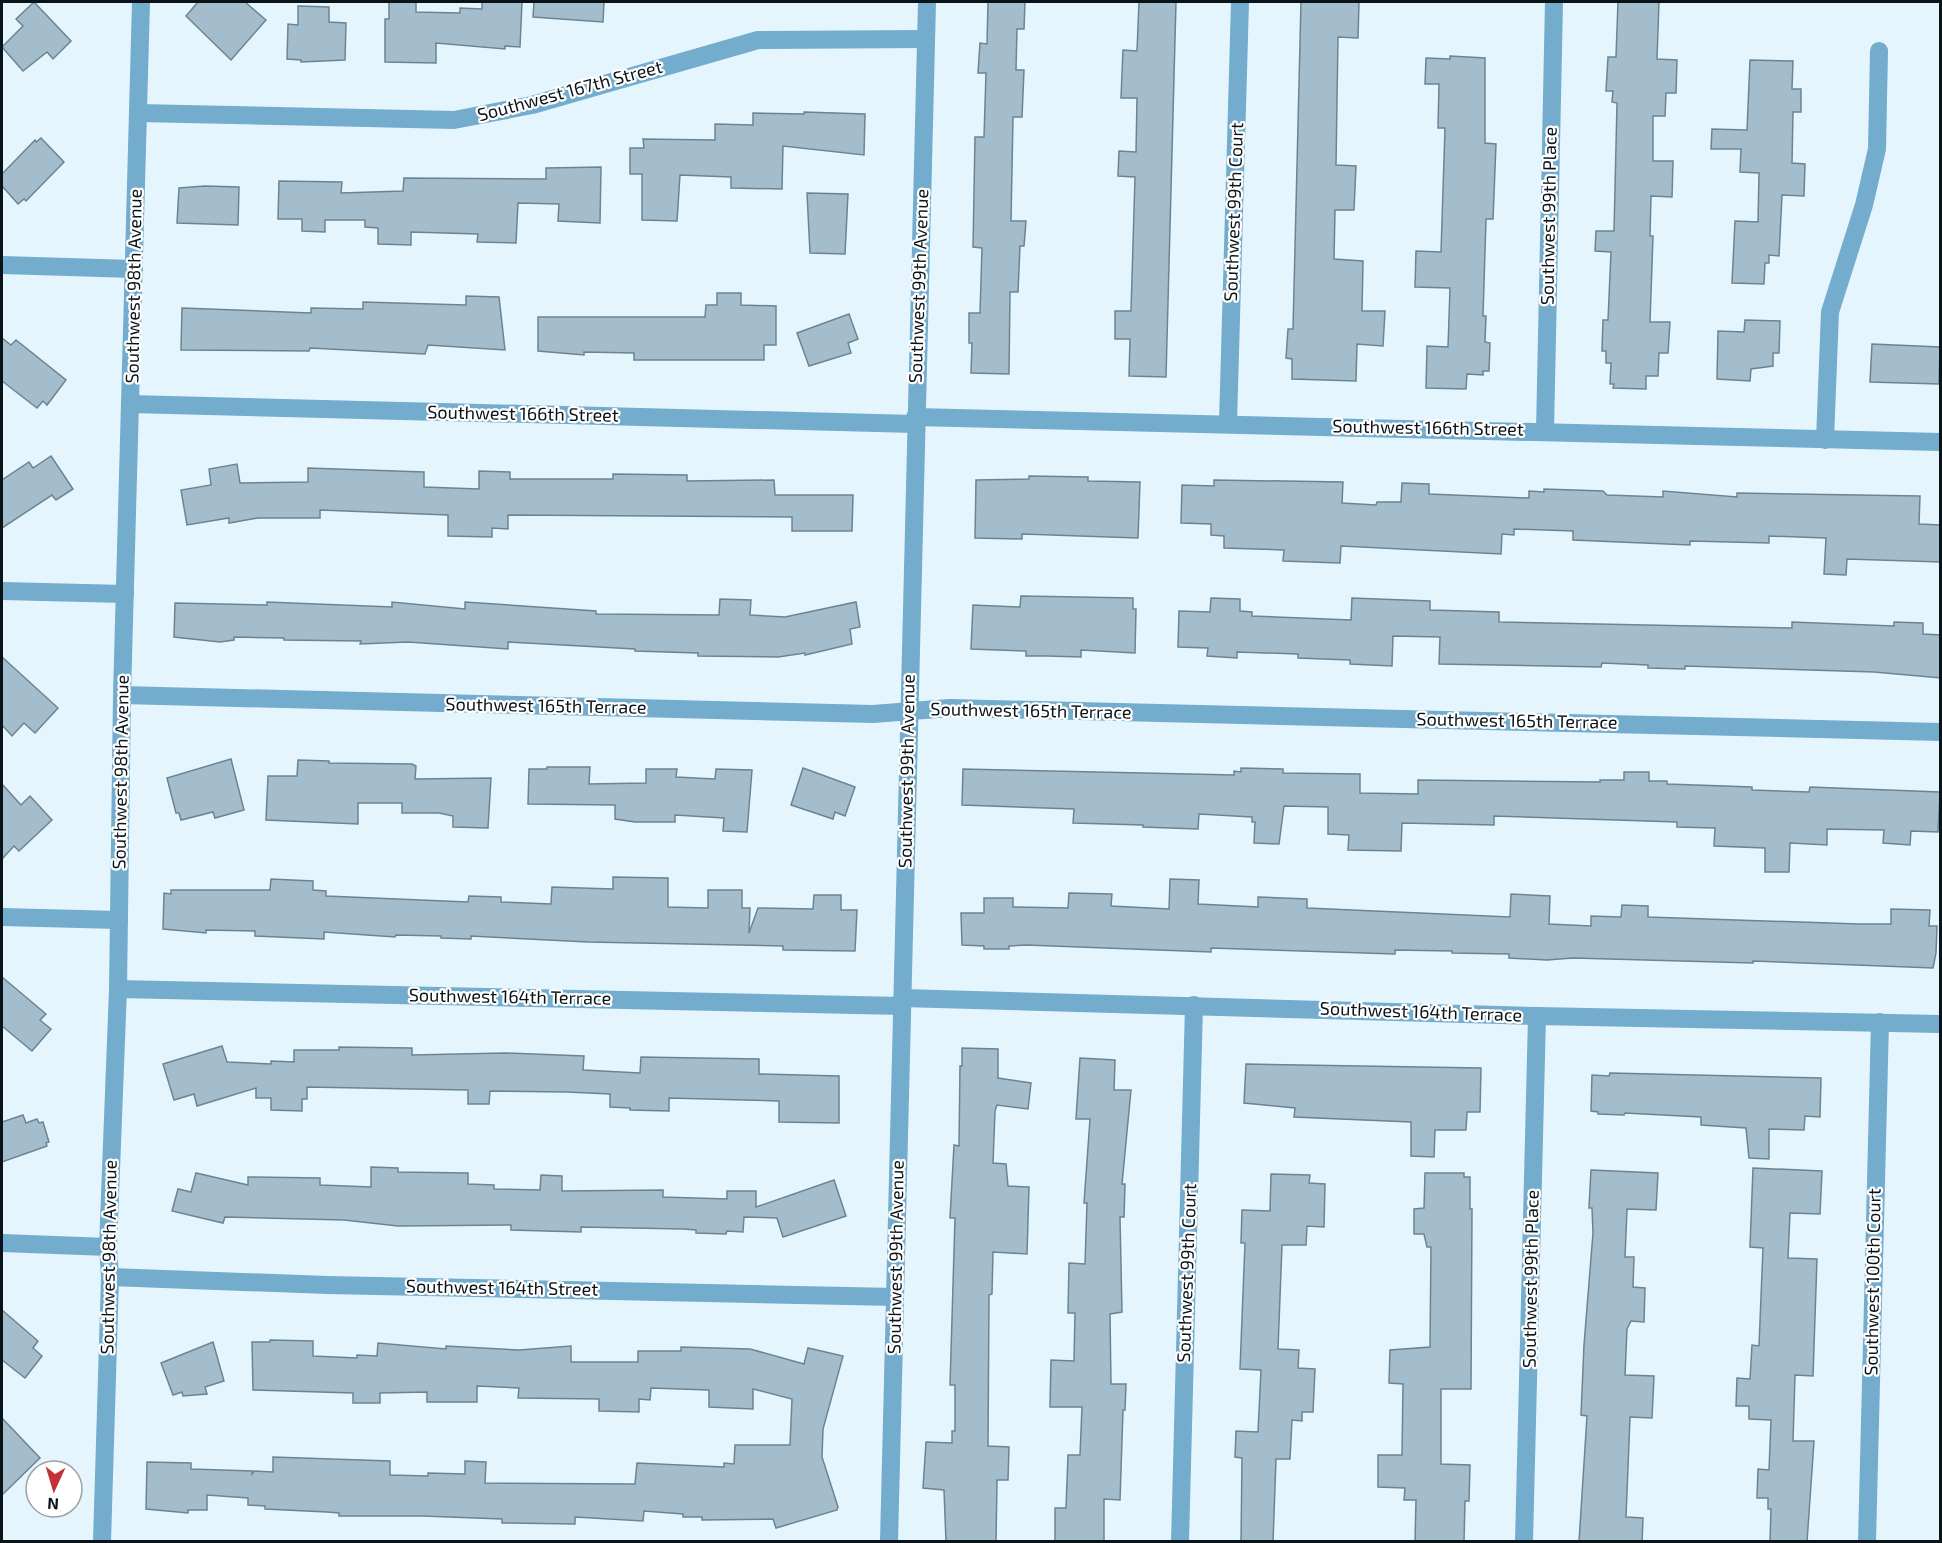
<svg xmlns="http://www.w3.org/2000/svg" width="1942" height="1543" font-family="'Exo 2',sans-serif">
<rect width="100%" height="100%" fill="#e5f5fe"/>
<g fill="#a4bdcc" stroke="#6c8492" stroke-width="1.5">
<polygon points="34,2 71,41 53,59 47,52 23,71 2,47 23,26 16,19"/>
<polygon points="198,2 245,2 266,20 231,60 186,16"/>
<polygon points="389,2 416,2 416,12 460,13 460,8 482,9 482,2 522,2 520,47 505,46 505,49 436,43 436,63 385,62 385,19 389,19"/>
<polygon points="534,2 604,2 603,22 533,17"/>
<polygon points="988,2 1025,2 1024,29 1017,29 1016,70 1024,70 1022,117 1013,117 1011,221 1026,221 1024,246 1020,246 1018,292 1010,292 1009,374 971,373 972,343 969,343 969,313 980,313 982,248 973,247 975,137 984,137 986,73 978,73 980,43 987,44"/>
<polygon points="1139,2 1176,2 1166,377 1129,376 1130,339 1115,339 1115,311 1131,311 1135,177 1118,176 1119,151 1136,152 1137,98 1121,98 1123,50 1137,51"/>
<polygon points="1301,2 1359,2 1358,38 1338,37 1336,165 1356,166 1354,210 1335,210 1334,259 1363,261 1362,311 1385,311 1383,346 1357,344 1356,381 1292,379 1292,359 1286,358 1288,329 1293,329"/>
<polygon points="1618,2 1659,2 1657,59 1677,60 1676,93 1666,93 1665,116 1653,116 1653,161 1673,161 1672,197 1651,196 1650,236 1653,236 1650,322 1670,322 1668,353 1659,353 1658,376 1646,376 1646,389 1613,388 1614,384 1610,384 1611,363 1606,363 1606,351 1602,351 1603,320 1608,320 1611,252 1595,251 1596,231 1614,231 1617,103 1612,102 1613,91 1606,91 1608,57 1616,57"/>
<polygon points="298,6 329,7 329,22 346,23 345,60 301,62 301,60 287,59 288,24 298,25"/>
<polygon points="1450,56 1485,58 1485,143 1496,144 1493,219 1486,219 1483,316 1486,316 1485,342 1490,343 1489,371 1483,371 1483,375 1467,374 1466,389 1426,388 1427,346 1448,347 1450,288 1415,287 1416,251 1441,252 1445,128 1438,128 1439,84 1425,84 1426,58 1450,59"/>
<polygon points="1750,60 1793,61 1792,89 1801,89 1801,112 1793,112 1792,163 1805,164 1804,196 1782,195 1779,256 1769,255 1769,263 1765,263 1764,284 1732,283 1735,221 1758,222 1759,173 1740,172 1741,149 1711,149 1712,129 1747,130"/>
<polygon points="804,112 865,114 864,155 783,146 782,189 731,188 731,177 680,175 677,221 642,220 642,174 630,174 630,148 644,148 643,139 715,140 715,124 753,125 753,113 804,114"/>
<polygon points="41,138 64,162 26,201 24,199 18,204 2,186 2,174 35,140 36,142"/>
<polygon points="601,167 600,223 558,221 559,204 518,203 516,243 477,242 478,234 411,232 411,245 378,244 378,228 365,227 365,220 325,220 325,232 302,231 302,219 278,219 279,181 342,182 341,193 403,191 404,178 546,179 546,168"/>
<polygon points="205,186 239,187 238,225 177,223 179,188"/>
<polygon points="807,193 848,194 845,254 810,253"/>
<polygon points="717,293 741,293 741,305 776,306 776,345 764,345 764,360 634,360 634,353 584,352 584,355 538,351 538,317 705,317 706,305 717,305"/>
<polygon points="466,296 499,297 505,350 428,345 425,354 310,348 309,351 181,350 182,308 311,313 311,308 363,309 363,302 466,305"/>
<polygon points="849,314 858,339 848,343 851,353 809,366 797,333"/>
<polygon points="1745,320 1780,321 1779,353 1773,353 1773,366 1751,369 1750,381 1717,379 1718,331 1744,332"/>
<polygon points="2,338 11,345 16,340 66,380 47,405 43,401 37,408 2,381"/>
<polygon points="1872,344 1940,347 1939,384 1870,382"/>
<polygon points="51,456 73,489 56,500 52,495 2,528 2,480 29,462 33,468"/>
<polygon points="237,464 240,483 308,482 308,468 424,472 424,487 479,489 479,471 510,472 510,479 613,479 613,474 687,475 687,481 774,480 775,495 853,495 852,531 792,531 792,517 508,515 508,529 492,528 492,537 448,536 448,515 320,510 320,518 258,518 229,523 229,518 187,525 181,490 211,485 209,469"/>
<polygon points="1029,476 1088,477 1088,481 1140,482 1138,538 1022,534 1022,539 975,538 976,480 1029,479"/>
<polygon points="1214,480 1343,482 1342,503 1376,505 1377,502 1401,502 1402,483 1429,484 1429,494 1529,498 1529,491 1544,492 1544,489 1603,491 1607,495 1663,497 1663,491 1737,497 1737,493 1920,496 1919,524 1941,525 1941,562 1847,559 1846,575 1824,574 1826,538 1769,536 1769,543 1690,541 1690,545 1573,540 1573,531 1514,529 1514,535 1502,534 1501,554 1341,546 1340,563 1283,561 1284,550 1224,548 1224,536 1211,535 1211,524 1181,523 1182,485 1214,486"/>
<polygon points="1021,596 1133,598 1133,609 1136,609 1135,653 1081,650 1081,657 1047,656 1026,656 1026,651 971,649 973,605 1020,607"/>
<polygon points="1211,598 1240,599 1240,611 1252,612 1252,616 1351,620 1352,598 1430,601 1430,610 1499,612 1499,622 1792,628 1792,622 1894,626 1894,622 1923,623 1923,634 1941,635 1941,678 1874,672 1685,666 1685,669 1648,668 1648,665 1602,663 1601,667 1439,664 1440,637 1393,636 1392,666 1350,664 1350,660 1298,658 1298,654 1237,652 1237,658 1207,656 1208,648 1178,647 1179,611 1210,612"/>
<polygon points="720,599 751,600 750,615 785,617 856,602 860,627 850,629 852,644 805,655 805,653 778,657 698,656 698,653 635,651 635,649 508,642 508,649 408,642 360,644 361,641 284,640 284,638 234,637 234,640 220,642 174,637 175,603 267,605 267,602 392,607 392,602 465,609 465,602 596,611 596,614 719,615"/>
<polygon points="2,657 58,708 35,733 24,723 12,736 2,725"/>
<polygon points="231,759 244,810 215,818 213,812 181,820 179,813 176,813 167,778"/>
<polygon points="298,760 329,761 329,763 412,764 416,766 415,779 491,778 488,828 453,827 453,816 439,813 402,813 402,803 358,803 358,824 266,820 268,776 297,776"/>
<polygon points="547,767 590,767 589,784 646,783 646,769 677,769 676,777 715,779 716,769 752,770 747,832 723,831 724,818 675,815 675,822 635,822 615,819 615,805 528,804 529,769 547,769"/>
<polygon points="803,768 855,787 845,816 835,812 833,819 791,805"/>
<polygon points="1241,768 1283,769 1283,773 1360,774 1360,793 1418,794 1418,780 1600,782 1600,780 1624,780 1624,772 1649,772 1649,781 1667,781 1667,784 1752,787 1752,790 1809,792 1810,787 1940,792 1938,832 1911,831 1910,845 1883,843 1884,830 1827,829 1827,845 1790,843 1789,872 1765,872 1765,848 1714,846 1715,828 1677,827 1677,822 1494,816 1494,825 1402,823 1401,851 1348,850 1349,835 1328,834 1328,807 1284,806 1279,844 1254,843 1255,822 1252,822 1252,817 1199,814 1198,829 1143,827 1143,825 1073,823 1074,809 962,805 963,769 1234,775 1234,771 1241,772"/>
<polygon points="2,784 21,805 30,796 52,820 19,851 14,846 2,859"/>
<polygon points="613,877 668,878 668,907 708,908 708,890 742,890 742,908 750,908 749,933 758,908 813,909 814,895 841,895 841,910 857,910 855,951 783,950 783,946 588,942 489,937 471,936 471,939 441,938 441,936 396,935 395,937 324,932 324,939 255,936 255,931 206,930 206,933 163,929 164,893 171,894 171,890 270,890 271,879 313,881 313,890 326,891 326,896 468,902 469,896 501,897 501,902 551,904 552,887 613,889"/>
<polygon points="1170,879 1199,880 1198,904 1258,907 1258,897 1307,899 1307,908 1510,917 1511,894 1550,896 1549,924 1591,926 1591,916 1621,917 1622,905 1648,906 1648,917 1859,924 1891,924 1891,909 1930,910 1929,926 1937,926 1936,953 1933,968 1753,961 1753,963 1573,958 1547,960 1509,958 1509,954 1452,953 1452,951 1395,950 1395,954 1211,948 1211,952 1026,945 1009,946 1009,949 984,949 984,946 962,945 961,913 984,913 984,898 1013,898 1013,907 1068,908 1069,893 1112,894 1111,906 1169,909"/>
<polygon points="2,977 46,1014 40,1020 51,1029 32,1051 2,1026"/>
<polygon points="222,1046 227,1062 271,1064 271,1061 294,1062 294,1050 339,1050 339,1047 412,1048 412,1055 505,1053 584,1056 583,1070 640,1073 641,1057 759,1059 759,1074 839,1076 839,1123 779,1122 779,1101 669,1098 669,1111 630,1110 630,1108 610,1107 610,1094 567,1092 490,1091 489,1104 468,1104 468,1090 307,1087 307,1099 302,1099 302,1111 271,1110 271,1098 256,1098 256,1088 197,1106 194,1094 174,1100 163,1064"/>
<polygon points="962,1048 998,1049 998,1078 1031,1083 1028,1109 997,1105 995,1111 993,1163 1006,1164 1008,1186 1029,1187 1027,1254 993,1252 992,1294 989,1295 988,1446 1009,1447 1008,1480 997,1480 996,1542 946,1542 944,1490 923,1488 926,1442 952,1443 952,1431 955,1431 955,1385 950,1385 955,1218 950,1218 954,1145 959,1146 960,1066 962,1066"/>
<polygon points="1080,1058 1115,1060 1114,1090 1131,1090 1122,1184 1125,1184 1124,1217 1120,1217 1122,1312 1110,1314 1111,1384 1126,1384 1125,1410 1123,1410 1120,1500 1104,1499 1104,1542 1055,1542 1055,1508 1066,1508 1068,1455 1080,1455 1082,1407 1050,1407 1051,1360 1074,1361 1075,1313 1068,1313 1069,1263 1085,1264 1087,1203 1084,1203 1090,1119 1076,1119"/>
<polygon points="1246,1064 1481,1068 1480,1112 1467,1112 1466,1130 1435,1130 1434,1157 1411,1156 1411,1122 1294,1117 1295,1108 1244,1103"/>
<polygon points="1610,1073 1821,1078 1820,1117 1805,1116 1804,1130 1769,1129 1769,1159 1749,1158 1746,1128 1701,1125 1701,1117 1625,1113 1624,1115 1598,1114 1598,1112 1591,1111 1592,1075 1609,1076"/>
<polygon points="23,1115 26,1123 37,1119 39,1123 43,1122 49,1142 46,1143 47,1146 2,1162 2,1122"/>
<polygon points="371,1167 398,1168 398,1172 468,1173 468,1184 494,1185 494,1189 540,1190 541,1175 562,1176 562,1191 663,1190 663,1197 727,1199 727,1191 756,1191 756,1207 834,1180 846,1216 783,1237 777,1218 744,1217 743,1232 727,1231 726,1234 696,1233 696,1230 683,1229 581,1227 581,1232 511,1230 511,1225 398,1226 344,1220 225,1217 223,1223 172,1211 178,1189 191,1192 196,1173 248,1185 248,1177 320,1178 320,1185 371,1187"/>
<polygon points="1753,1168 1822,1171 1820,1214 1790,1213 1788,1258 1817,1259 1813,1376 1795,1375 1793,1441 1814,1441 1807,1542 1770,1542 1771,1509 1768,1509 1768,1498 1757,1498 1758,1469 1769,1470 1771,1420 1749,1419 1749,1406 1736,1406 1737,1378 1750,1379 1752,1345 1759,1346 1763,1248 1750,1247"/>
<polygon points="1591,1170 1658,1173 1656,1210 1627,1209 1625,1257 1634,1257 1633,1287 1645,1288 1644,1322 1631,1321 1627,1329 1625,1375 1654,1376 1652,1418 1630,1417 1626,1517 1643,1518 1642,1542 1579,1542 1587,1416 1581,1415 1584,1345 1593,1233 1592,1208 1589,1208"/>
<polygon points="1425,1173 1464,1173 1464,1177 1470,1177 1470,1209 1472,1209 1471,1389 1441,1389 1441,1464 1470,1465 1469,1501 1465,1501 1464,1542 1415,1542 1416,1500 1404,1500 1405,1488 1378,1487 1378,1455 1402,1455 1403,1384 1389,1383 1390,1350 1430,1347 1431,1247 1427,1247 1424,1234 1414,1234 1414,1209 1424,1208"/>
<polygon points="1271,1174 1310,1175 1309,1183 1325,1184 1324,1227 1307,1226 1306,1245 1282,1245 1278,1349 1299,1350 1298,1368 1315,1369 1313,1412 1302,1412 1302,1421 1292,1420 1290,1459 1276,1459 1273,1542 1241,1542 1242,1458 1235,1457 1236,1431 1258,1432 1261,1370 1240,1369 1245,1243 1241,1243 1242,1210 1270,1211"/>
<polygon points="2,1310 38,1341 33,1348 42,1356 25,1378 2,1360"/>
<polygon points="270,1340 313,1341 313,1356 357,1358 357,1355 377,1356 378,1343 446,1349 446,1346 519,1350 571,1346 571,1362 638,1362 638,1351 681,1351 681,1347 750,1349 804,1364 808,1348 843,1356 823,1429 822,1457 838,1507 837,1510 776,1528 773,1519 702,1520 702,1517 683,1517 683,1514 644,1511 643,1521 575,1517 575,1524 502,1523 502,1519 422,1516 339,1516 339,1513 327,1512 265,1509 265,1506 248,1505 248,1498 207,1495 207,1510 188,1510 188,1513 146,1509 147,1462 191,1463 191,1469 252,1471 252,1474 254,1471 273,1472 273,1457 390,1461 390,1475 428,1476 428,1473 465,1474 465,1461 486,1462 485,1483 635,1484 637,1463 724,1467 724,1463 734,1464 735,1445 790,1445 792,1399 753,1389 753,1409 709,1407 709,1390 651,1388 650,1400 639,1399 639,1412 599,1411 599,1399 518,1398 519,1388 477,1386 477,1402 427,1402 427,1392 380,1393 380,1403 353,1403 353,1393 253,1390 252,1342 270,1342"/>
<polygon points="213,1342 224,1381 205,1387 207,1394 183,1396 182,1392 173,1395 161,1363"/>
<polygon points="2,1418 40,1458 2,1495"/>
</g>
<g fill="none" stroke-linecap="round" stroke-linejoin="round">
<g stroke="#73accc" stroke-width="18">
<polyline points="138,113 454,120 532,105 758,40 926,39"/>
<polyline points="2,265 134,269"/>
<polyline points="131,404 915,424"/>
<polyline points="915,417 1940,442"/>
<polyline points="1228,423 1240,2"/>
<polyline points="1545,431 1554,2"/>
<polyline points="1825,440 1830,312 1864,205 1877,149 1879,51"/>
<polyline points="2,591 125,594"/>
<polyline points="122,695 873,714 950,708 1940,732"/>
<polyline points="2,917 119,920"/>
<polyline points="118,989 902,1006"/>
<polyline points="902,998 1537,1016 1940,1024"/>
<polyline points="2,1243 108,1247"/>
<polyline points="110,1277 327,1285 895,1297"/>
<polyline points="102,1542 110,1277 108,1247 118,989 122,695 141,2"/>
<polyline points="889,1542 927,2"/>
<polyline points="1180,1542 1194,1005"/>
<polyline points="1524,1542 1537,1016"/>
<polyline points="1867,1542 1880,1022"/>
</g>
</g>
<g text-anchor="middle" stroke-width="4.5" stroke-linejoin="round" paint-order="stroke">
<g font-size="18" fill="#0a1318" stroke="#fff">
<text transform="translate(570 91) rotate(-15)" y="6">Southwest 167th Street</text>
<text transform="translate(1234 212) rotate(-88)" y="6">Southwest 99th Court</text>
<text transform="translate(1549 216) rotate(-89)" y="6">Southwest 99th Place</text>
<text transform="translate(134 286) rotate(-89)" y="6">Southwest 98th Avenue</text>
<text transform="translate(919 286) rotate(-88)" y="6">Southwest 99th Avenue</text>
<text transform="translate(523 414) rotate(1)" y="6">Southwest 166th Street</text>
<text transform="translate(1428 428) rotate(1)" y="6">Southwest 166th Street</text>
<text transform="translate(546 706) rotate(1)" y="6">Southwest 165th Terrace</text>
<text transform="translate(1031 711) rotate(1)" y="6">Southwest 165th Terrace</text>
<text transform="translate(1517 721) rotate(1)" y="6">Southwest 165th Terrace</text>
<text transform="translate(907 771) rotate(-89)" y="6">Southwest 99th Avenue</text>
<text transform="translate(121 772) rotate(-89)" y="6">Southwest 98th Avenue</text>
<text transform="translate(510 997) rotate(1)" y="6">Southwest 164th Terrace</text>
<text transform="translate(1421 1012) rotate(2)" y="6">Southwest 164th Terrace</text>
<text transform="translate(109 1257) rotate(-89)" y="6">Southwest 98th Avenue</text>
<text transform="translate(896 1257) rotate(-89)" y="6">Southwest 99th Avenue</text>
<text transform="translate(1187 1273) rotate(-88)" y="6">Southwest 99th Court</text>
<text transform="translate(1531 1279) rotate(-89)" y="6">Southwest 99th Place</text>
<text transform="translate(1873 1282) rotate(-89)" y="6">Southwest 100th Court</text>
<text transform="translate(502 1288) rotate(1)" y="6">Southwest 164th Street</text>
</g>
</g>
<rect width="1942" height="1543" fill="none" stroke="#0a1318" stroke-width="6"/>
<g transform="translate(54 1489) rotate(184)"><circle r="28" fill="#ffffff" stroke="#9da1a3" stroke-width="1.5"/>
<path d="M0-4.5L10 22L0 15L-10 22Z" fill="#c13135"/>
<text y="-9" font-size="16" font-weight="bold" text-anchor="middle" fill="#0a1318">N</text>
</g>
</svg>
